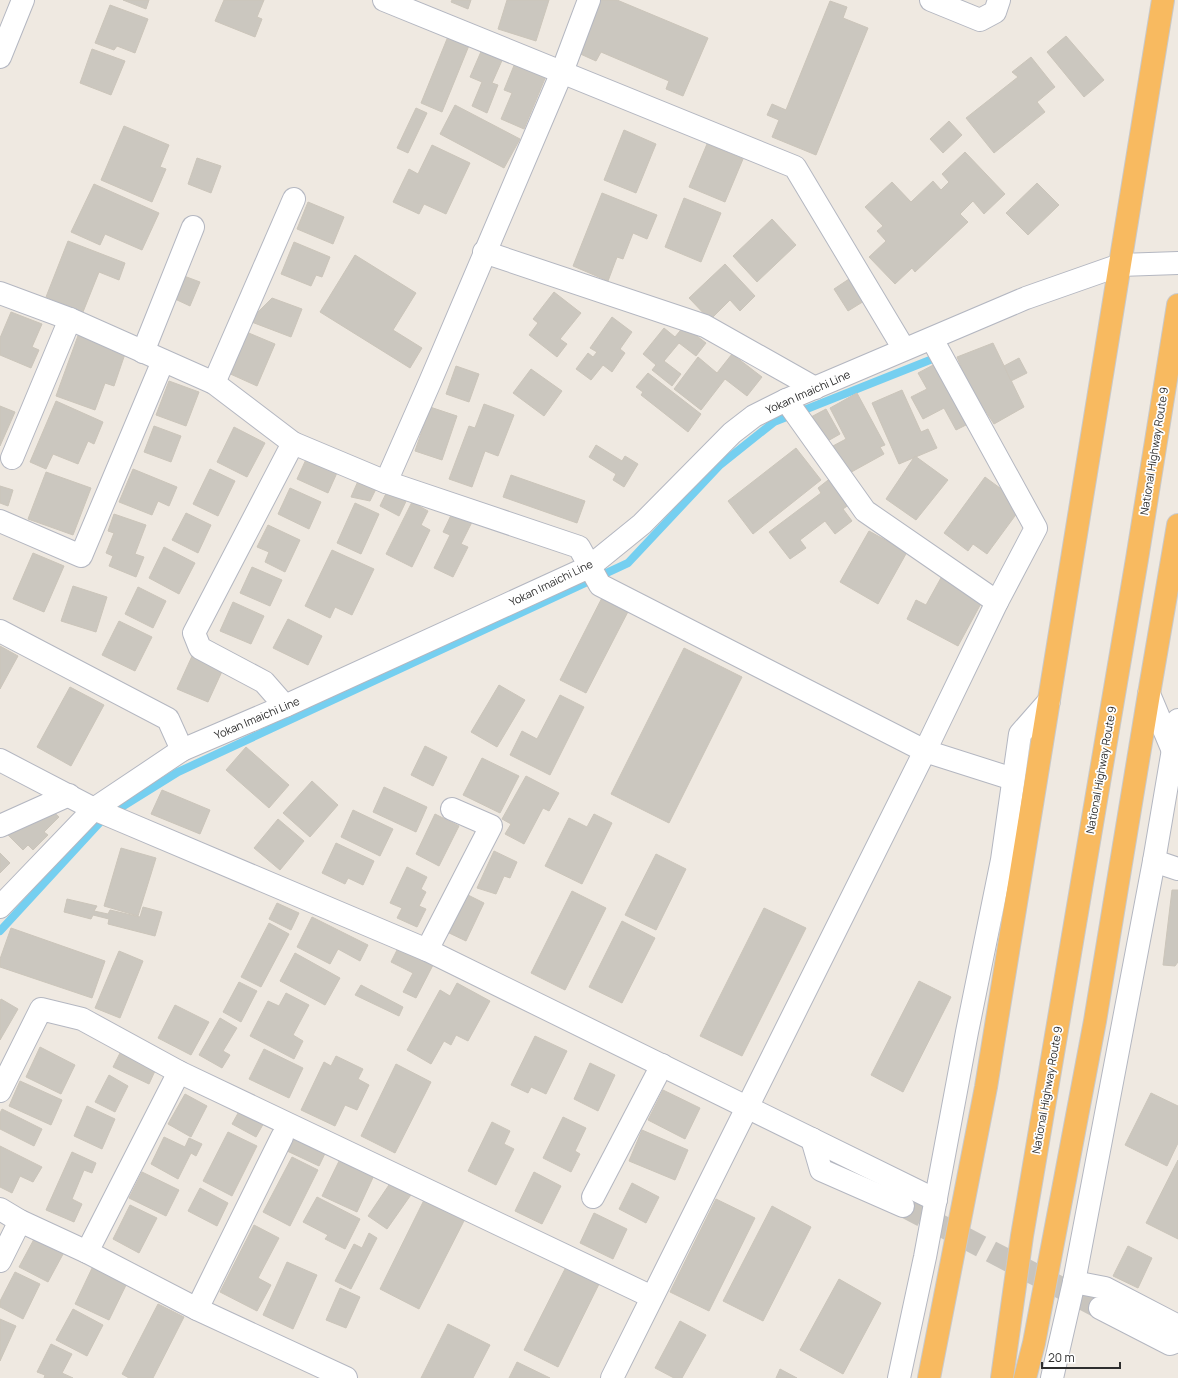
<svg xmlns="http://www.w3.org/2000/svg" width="1178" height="1378" font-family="Manrope,sans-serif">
<rect width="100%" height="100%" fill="#efe9e1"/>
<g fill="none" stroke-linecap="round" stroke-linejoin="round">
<polyline stroke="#75cff0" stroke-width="8" points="0,931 104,818 178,772 628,563 720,465 774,422 935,358"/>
</g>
<g fill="#cbc7bf" stroke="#cbc5ba">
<polygon points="123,0 149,0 146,9"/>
<polygon points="224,0 264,0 257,17 262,19 255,37 215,21"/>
<polygon points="452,0 471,0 468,9 451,2"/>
<polygon points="507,0 549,0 536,41 498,29"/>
<polygon points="599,0 617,0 708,38 683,96 666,89 669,81 601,52 596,61 576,52"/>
<polygon points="830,1 847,7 843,18 868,28 816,155 772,137 779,120 767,115 772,104 786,110"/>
<polygon points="110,5 148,19 135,53 117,46 114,50 95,43"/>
<polygon points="449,34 470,43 442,112 421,103"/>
<polygon points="1066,36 1104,80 1084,97 1047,52"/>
<polygon points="483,47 504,56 492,83 498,85 487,113 472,106 482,82 470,77"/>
<polygon points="92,49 125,61 111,95 80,83"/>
<polygon points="1031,57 1055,87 1037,102 1045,112 994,153 966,118 1018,77 1012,72"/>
<polygon points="515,63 546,76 524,129 501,119 512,93 504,90"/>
<polygon points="455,105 520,139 504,168 440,134"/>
<polygon points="416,108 427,113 408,153 397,148"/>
<polygon points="949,121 962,135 943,153 930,139"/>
<polygon points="124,126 169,145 160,167 166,169 152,202 101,180"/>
<polygon points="624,130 656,144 636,193 604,180"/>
<polygon points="707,144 743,159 725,202 689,187"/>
<polygon points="432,145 470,163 446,214 424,204 419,214 393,202 409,169 418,174"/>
<polygon points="965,152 1005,194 984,214 973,201 960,214 968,222 915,272 912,268 895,284 869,257 886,241 877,231 883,226 865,207 892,182 911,202 933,181 941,190 949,182 942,174"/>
<polygon points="197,158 221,166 211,193 188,184"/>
<polygon points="1037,183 1059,205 1028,235 1006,213"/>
<polygon points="94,184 159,213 142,250 105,234 100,245 71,232"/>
<polygon points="602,193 657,215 647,239 633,233 623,259 617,257 608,281 573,266"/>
<polygon points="684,198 721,213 701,262 665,247"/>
<polygon points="308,202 344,217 333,244 297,229"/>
<polygon points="772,219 796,245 757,282 733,256"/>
<polygon points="68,241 125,263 119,280 99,272 83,312 46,297"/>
<polygon points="294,242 330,257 322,277 316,275 311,286 281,274"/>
<polygon points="355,255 416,293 393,330 422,348 410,368 320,312"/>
<polygon points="725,264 755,296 740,311 730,300 710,320 689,298"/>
<polygon points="855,275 869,298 848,311 834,289"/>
<polygon points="184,276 200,282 190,306 175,299"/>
<polygon points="554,292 581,313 560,339 567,344 557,357 529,335 538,323 533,319"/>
<polygon points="272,298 302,309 291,337 249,321"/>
<polygon points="11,312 42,324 32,347 39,350 31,368 0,355 0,338"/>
<polygon points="612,317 632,332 620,349 625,353 612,372 603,365 591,380 576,369 588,353 593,357 597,352 590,348"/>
<polygon points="684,326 706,343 696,356 679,343 664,361 681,374 672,386 652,370 656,365 643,354 664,328 675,337"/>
<polygon points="244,331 275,344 257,386 226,372"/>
<polygon points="79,333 126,351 114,386 105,383 95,410 56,396"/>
<polygon points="993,343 1024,407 994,424 969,386 957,357"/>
<polygon points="732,354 762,377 747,396 725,379 701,410 674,389 698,357 717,373"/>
<polygon points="1019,358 1027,373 1011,381 1004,366"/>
<polygon points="937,363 970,423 956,430 944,408 923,419 911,397 927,389 918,373"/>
<polygon points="456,366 479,374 469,402 446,394"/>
<polygon points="531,369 562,391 544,416 513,393"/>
<polygon points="648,373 701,414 688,432 641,395 643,392 636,387"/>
<polygon points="169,381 199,392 186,426 156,415"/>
<polygon points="902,390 921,432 928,429 937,448 899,464 872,403"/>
<polygon points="857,393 885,445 880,447 884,454 846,475 831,447 846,439 830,408"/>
<polygon points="56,401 103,422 94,444 88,441 78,464 53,454 46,469 30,462"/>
<polygon points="484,404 514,415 498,456 485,451 472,487 449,479 469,426 475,428"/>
<polygon points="0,406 15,412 0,446"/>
<polygon points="430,407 457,416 442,460 415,451"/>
<polygon points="826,409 840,434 826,442 811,417"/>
<polygon points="154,426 181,436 171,462 144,452"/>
<polygon points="234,427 265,443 247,477 217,462"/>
<polygon points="596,445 622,461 625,456 638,464 624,487 613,480 616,474 589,457"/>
<polygon points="796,448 821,480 753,534 728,501"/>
<polygon points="309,453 340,466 328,493 297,479"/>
<polygon points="915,456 948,480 916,520 886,499"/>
<polygon points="133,469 177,487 169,506 158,501 152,515 119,502"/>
<polygon points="210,469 235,481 218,516 193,504"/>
<polygon points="46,472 91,488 73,535 28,519"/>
<polygon points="362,472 380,481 370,501 351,497"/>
<polygon points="837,473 857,499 843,509 852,521 835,534 825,521 800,540 806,548 790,559 769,532 821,493 818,488"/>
<polygon points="511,475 585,501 577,523 503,497"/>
<polygon points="985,477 1023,505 987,554 973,544 968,551 944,533"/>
<polygon points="391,483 410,493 399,516 380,506"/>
<polygon points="0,486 13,490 8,506 0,503"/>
<polygon points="290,488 321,502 309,529 278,514"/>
<polygon points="412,502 428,511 421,525 430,530 412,567 386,554"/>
<polygon points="355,503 379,514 361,554 337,543"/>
<polygon points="454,509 474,518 461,544 468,547 453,577 434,568 450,535 443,532"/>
<polygon points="186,513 211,525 198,553 172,540"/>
<polygon points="114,514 146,525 135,554 144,557 136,577 109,566 113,556 106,553 114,533 108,531"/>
<polygon points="268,525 300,540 285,572 265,562 269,552 257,547"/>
<polygon points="869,531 907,552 878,604 840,582"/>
<polygon points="164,547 195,563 179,594 149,578"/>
<polygon points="332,550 374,569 352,615 335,607 330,618 305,606"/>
<polygon points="33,553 64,566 44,612 13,599"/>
<polygon points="252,567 282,580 270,606 240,593"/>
<polygon points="942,576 984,598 958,646 907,619 916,600 926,605"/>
<polygon points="73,586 107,597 96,632 61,621"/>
<polygon points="138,587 166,601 153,628 125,614"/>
<polygon points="607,588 633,602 586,693 560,680"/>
<polygon points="233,602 264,616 251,644 220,631"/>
<polygon points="288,619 322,636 308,665 273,648"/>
<polygon points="119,621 152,637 135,671 102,655"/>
<polygon points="0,646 18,656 0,689"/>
<polygon points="684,648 742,677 669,823 611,794"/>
<polygon points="193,654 224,667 208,702 177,689"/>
<polygon points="499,685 525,700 497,747 471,732"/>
<polygon points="70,687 104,705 71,766 37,747"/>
<polygon points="560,695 584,707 550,775 510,755 522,731 537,739"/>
<polygon points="425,746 447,757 433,786 411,775"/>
<polygon points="246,747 289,785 269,808 226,770"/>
<polygon points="482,758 519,776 500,813 463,795"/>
<polygon points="526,776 559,793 549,811 543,808 524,844 505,834 511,824 502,819"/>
<polygon points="312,781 338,805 310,837 283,813"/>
<polygon points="384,787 427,807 416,832 373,812"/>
<polygon points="162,790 210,810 200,834 151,814"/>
<polygon points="45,804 59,817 44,832 48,835 33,850 28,845 23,850 7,834"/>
<polygon points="353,810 393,829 380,856 341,837"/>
<polygon points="435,814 459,826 439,866 416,854"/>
<polygon points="594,814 612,823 582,884 545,866 569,818 587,827"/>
<polygon points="278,819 304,841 280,870 254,848"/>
<polygon points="336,843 374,861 363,885 348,878 345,884 322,873"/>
<polygon points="121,848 156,858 138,916 104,906"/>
<polygon points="494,851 517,862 510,878 504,876 496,894 477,888"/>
<polygon points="0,853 10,863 0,873"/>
<polygon points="656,854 686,869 656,930 625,915"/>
<polygon points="407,867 427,877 421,889 426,892 419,906 426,909 417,927 397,918 402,908 390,903"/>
<polygon points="1172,890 1178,890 1178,962 1175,966 1163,965"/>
<polygon points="572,891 606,908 565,990 531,973"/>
<polygon points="464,893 484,903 466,941 445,931"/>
<polygon points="67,899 97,906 94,911 108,914 110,910 140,917 143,907 162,912 155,936 108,924 109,919 93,915 91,919 64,912"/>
<polygon points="277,903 299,913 291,930 269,919"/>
<polygon points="764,908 806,928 742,1056 700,1036"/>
<polygon points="312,917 368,945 360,961 338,949 330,964 297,947"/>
<polygon points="622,921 655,938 622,1003 589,987"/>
<polygon points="269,923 289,934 261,987 241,977"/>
<polygon points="11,928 105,961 92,998 0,967 0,959"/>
<polygon points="398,948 433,965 416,998 403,992 413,973 391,962"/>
<polygon points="119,951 143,961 120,1018 95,1008"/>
<polygon points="295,953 340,978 325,1005 280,981"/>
<polygon points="919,981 951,997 903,1092 871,1075"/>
<polygon points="239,982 257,991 241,1022 223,1012"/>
<polygon points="457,983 490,1001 468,1041 456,1035 451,1045 444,1041 431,1064 407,1050 440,990 450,996"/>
<polygon points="361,985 403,1007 399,1016 355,995"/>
<polygon points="286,993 309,1005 293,1035 303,1041 294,1059 250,1036 268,1001 279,1006"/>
<polygon points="1,999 18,1009 0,1040 0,1001"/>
<polygon points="175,1005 209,1022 191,1055 158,1038"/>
<polygon points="220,1018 237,1028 223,1051 230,1055 222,1068 199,1055"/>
<polygon points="535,1036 567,1051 546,1094 531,1087 528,1093 511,1085"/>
<polygon points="125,1043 160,1060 149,1084 113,1067"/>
<polygon points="40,1047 75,1065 61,1094 26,1077"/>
<polygon points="264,1049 303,1068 289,1098 249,1079"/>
<polygon points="336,1056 363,1069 358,1079 369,1085 357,1110 345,1105 335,1126 301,1110 324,1062 331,1066"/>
<polygon points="590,1063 615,1075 598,1111 574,1099"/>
<polygon points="396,1064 431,1082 395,1153 361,1136"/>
<polygon points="109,1075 128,1086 115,1112 95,1102"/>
<polygon points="20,1081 62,1100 51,1125 9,1106"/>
<polygon points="663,1090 700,1108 685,1139 648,1120"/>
<polygon points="1151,1093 1178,1106 1178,1143 1167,1166 1125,1145"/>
<polygon points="185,1094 207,1106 191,1137 168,1124"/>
<polygon points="87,1106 115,1119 102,1149 74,1136"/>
<polygon points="242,1106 266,1119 256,1137 232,1124"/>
<polygon points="2,1109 42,1129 34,1146 0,1129 0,1113"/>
<polygon points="563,1117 586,1128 575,1151 580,1154 571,1172 543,1158"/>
<polygon points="492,1122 510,1131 504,1144 514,1149 496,1185 468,1171"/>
<polygon points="296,1127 330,1143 319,1166 285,1150"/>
<polygon points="642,1130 688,1150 675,1180 629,1161"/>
<polygon points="228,1132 257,1146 232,1196 203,1181"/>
<polygon points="164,1137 185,1147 189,1138 202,1144 196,1156 191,1153 178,1179 151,1164"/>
<polygon points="0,1146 42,1167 33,1182 20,1176 12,1193 0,1187"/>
<polygon points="72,1152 96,1163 92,1173 84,1170 72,1199 82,1204 74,1222 46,1210"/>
<polygon points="342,1155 376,1171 357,1212 322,1196"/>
<polygon points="292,1157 318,1170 290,1226 263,1212"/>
<polygon points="1178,1160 1178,1239 1146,1223"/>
<polygon points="142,1172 179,1190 166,1216 129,1198"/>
<polygon points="534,1172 561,1186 542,1224 515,1211"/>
<polygon points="395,1176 415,1189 387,1229 368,1216"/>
<polygon points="632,1183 659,1197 646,1223 619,1209"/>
<polygon points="200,1188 228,1203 217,1226 188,1211"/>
<polygon points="428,1192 468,1213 419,1309 380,1289"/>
<polygon points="317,1197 360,1219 345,1249 325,1239 328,1235 303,1222"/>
<polygon points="716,1199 755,1218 709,1311 670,1292"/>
<polygon points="130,1205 157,1218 139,1253 113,1239"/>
<polygon points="772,1206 811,1227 763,1321 723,1301"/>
<polygon points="594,1213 627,1229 613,1259 580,1243"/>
<polygon points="254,1225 279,1238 258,1278 271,1285 257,1311 220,1292"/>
<polygon points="40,1228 69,1243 48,1282 19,1267"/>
<polygon points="369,1233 377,1238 351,1289 335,1281 354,1244 362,1248"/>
<polygon points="1128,1246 1152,1258 1138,1288 1113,1276"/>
<polygon points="569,1261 602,1278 558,1367 524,1350"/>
<polygon points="287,1262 317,1275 293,1329 263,1315"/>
<polygon points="94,1264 128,1281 109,1320 75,1304"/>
<polygon points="15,1272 40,1284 23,1319 0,1307 0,1301"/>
<polygon points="839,1279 881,1303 843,1374 800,1350"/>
<polygon points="340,1288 360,1297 346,1328 326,1320"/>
<polygon points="158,1304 184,1317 153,1378 129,1378 122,1374"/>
<polygon points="73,1309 103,1325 87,1356 56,1340"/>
<polygon points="0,1319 16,1326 0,1361"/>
<polygon points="680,1321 706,1335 682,1378 674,1378 655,1368"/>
<polygon points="448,1324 490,1345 473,1378 421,1378"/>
<polygon points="51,1344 72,1354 62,1373 73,1378 44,1378 45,1375 37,1372"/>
<polygon points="517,1362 550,1378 509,1378"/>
<polygon points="780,1369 797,1378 776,1378"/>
</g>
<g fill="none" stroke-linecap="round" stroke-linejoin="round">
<polyline stroke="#c8c4bd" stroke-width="22" stroke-dasharray="22 11" stroke-linecap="butt" points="903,1206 1100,1308"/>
<defs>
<g id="minor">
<polyline points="384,0 795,167 904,349"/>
<polyline points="931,0 980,20 995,12 999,0"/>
<polyline points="0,57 23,0"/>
<polyline points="484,252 705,326 815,388"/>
<polyline points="0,293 70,319 214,383 293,443 386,482 579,547 600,585 925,751 1013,779"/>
<polyline points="143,352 193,227"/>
<polyline points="214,383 294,199"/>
<polyline points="786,400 865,511 997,602"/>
<polyline points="12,458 70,319"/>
<polyline points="386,482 430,382 562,72 589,0"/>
<polyline points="0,521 81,556 163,361"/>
<polyline points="0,631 168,719 182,750"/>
<polyline points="1149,694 1173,751"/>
<polyline points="285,706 264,682 200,648 194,633 293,443"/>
<polyline points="0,760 94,809 427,950 936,1200"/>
<polyline points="0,826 69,795"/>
<polyline points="1154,861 1178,869"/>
<polyline points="427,950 491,826 452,809"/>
<polyline points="0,1091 41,1009 82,1019 179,1072 652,1297"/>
<polyline points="812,1139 821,1170 903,1206"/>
<polyline points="593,1197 662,1065"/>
<polyline points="0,1209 20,1221 87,1252 197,1309 346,1378"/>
<polyline points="87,1252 179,1072"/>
<polyline points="0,1261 20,1221"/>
<polyline points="1074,1282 1105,1288 1178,1326"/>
<polyline points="1100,1308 1170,1344 1178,1341"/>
<polyline points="197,1309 282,1137"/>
<polyline points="612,1378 925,751 997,602 1036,528 932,339"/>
<polyline points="899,1378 925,1257 967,1032 1002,860 1020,734 1049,701"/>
<polyline points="1052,1378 1074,1282 1154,861 1178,720"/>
</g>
<polyline id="secondary" points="0,907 94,809 182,750 285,706 589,567 642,524 732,433 754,416 786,400 1026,298 1120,265 1178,263"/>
<g id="trunk">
<polyline points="929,1378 986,1087 1163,0"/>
<polyline points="1002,1378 1022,1236 1137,559 1178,305"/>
<polyline points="1025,1378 1034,1343 1095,1021 1149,694 1178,525"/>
</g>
</defs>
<use href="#minor" stroke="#b4b7c1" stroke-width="24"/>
<use href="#secondary" stroke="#b4b7c1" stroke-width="24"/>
<use href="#trunk" stroke="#c9c9c9" stroke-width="24"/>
<use href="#minor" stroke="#fff" stroke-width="22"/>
<use href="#secondary" stroke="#fff" stroke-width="22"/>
<use href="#trunk" stroke="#f8ba60" stroke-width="22"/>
</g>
<g text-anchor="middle" stroke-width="3.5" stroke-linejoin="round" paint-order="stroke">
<g font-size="11" fill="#2e2e2e" stroke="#fff">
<text transform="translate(808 392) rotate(-24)" y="4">Yokan Imaichi Line</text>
<text transform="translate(1154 451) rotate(-81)" y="4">National Highway Route 9</text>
<text transform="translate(551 583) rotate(-26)" y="4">Yokan Imaichi Line</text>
<text transform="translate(257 718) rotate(-23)" y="4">Yokan Imaichi Line</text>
<text transform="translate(1101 770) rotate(-80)" y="4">National Highway Route 9</text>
<text transform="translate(1047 1090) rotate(-80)" y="4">National Highway Route 9</text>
</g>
</g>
<path d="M1042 1362v6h78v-6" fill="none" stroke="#2e2e2e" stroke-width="2"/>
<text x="1048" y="1362" font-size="12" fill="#2e2e2e" stroke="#ffffff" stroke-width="3" paint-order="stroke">20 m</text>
</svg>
